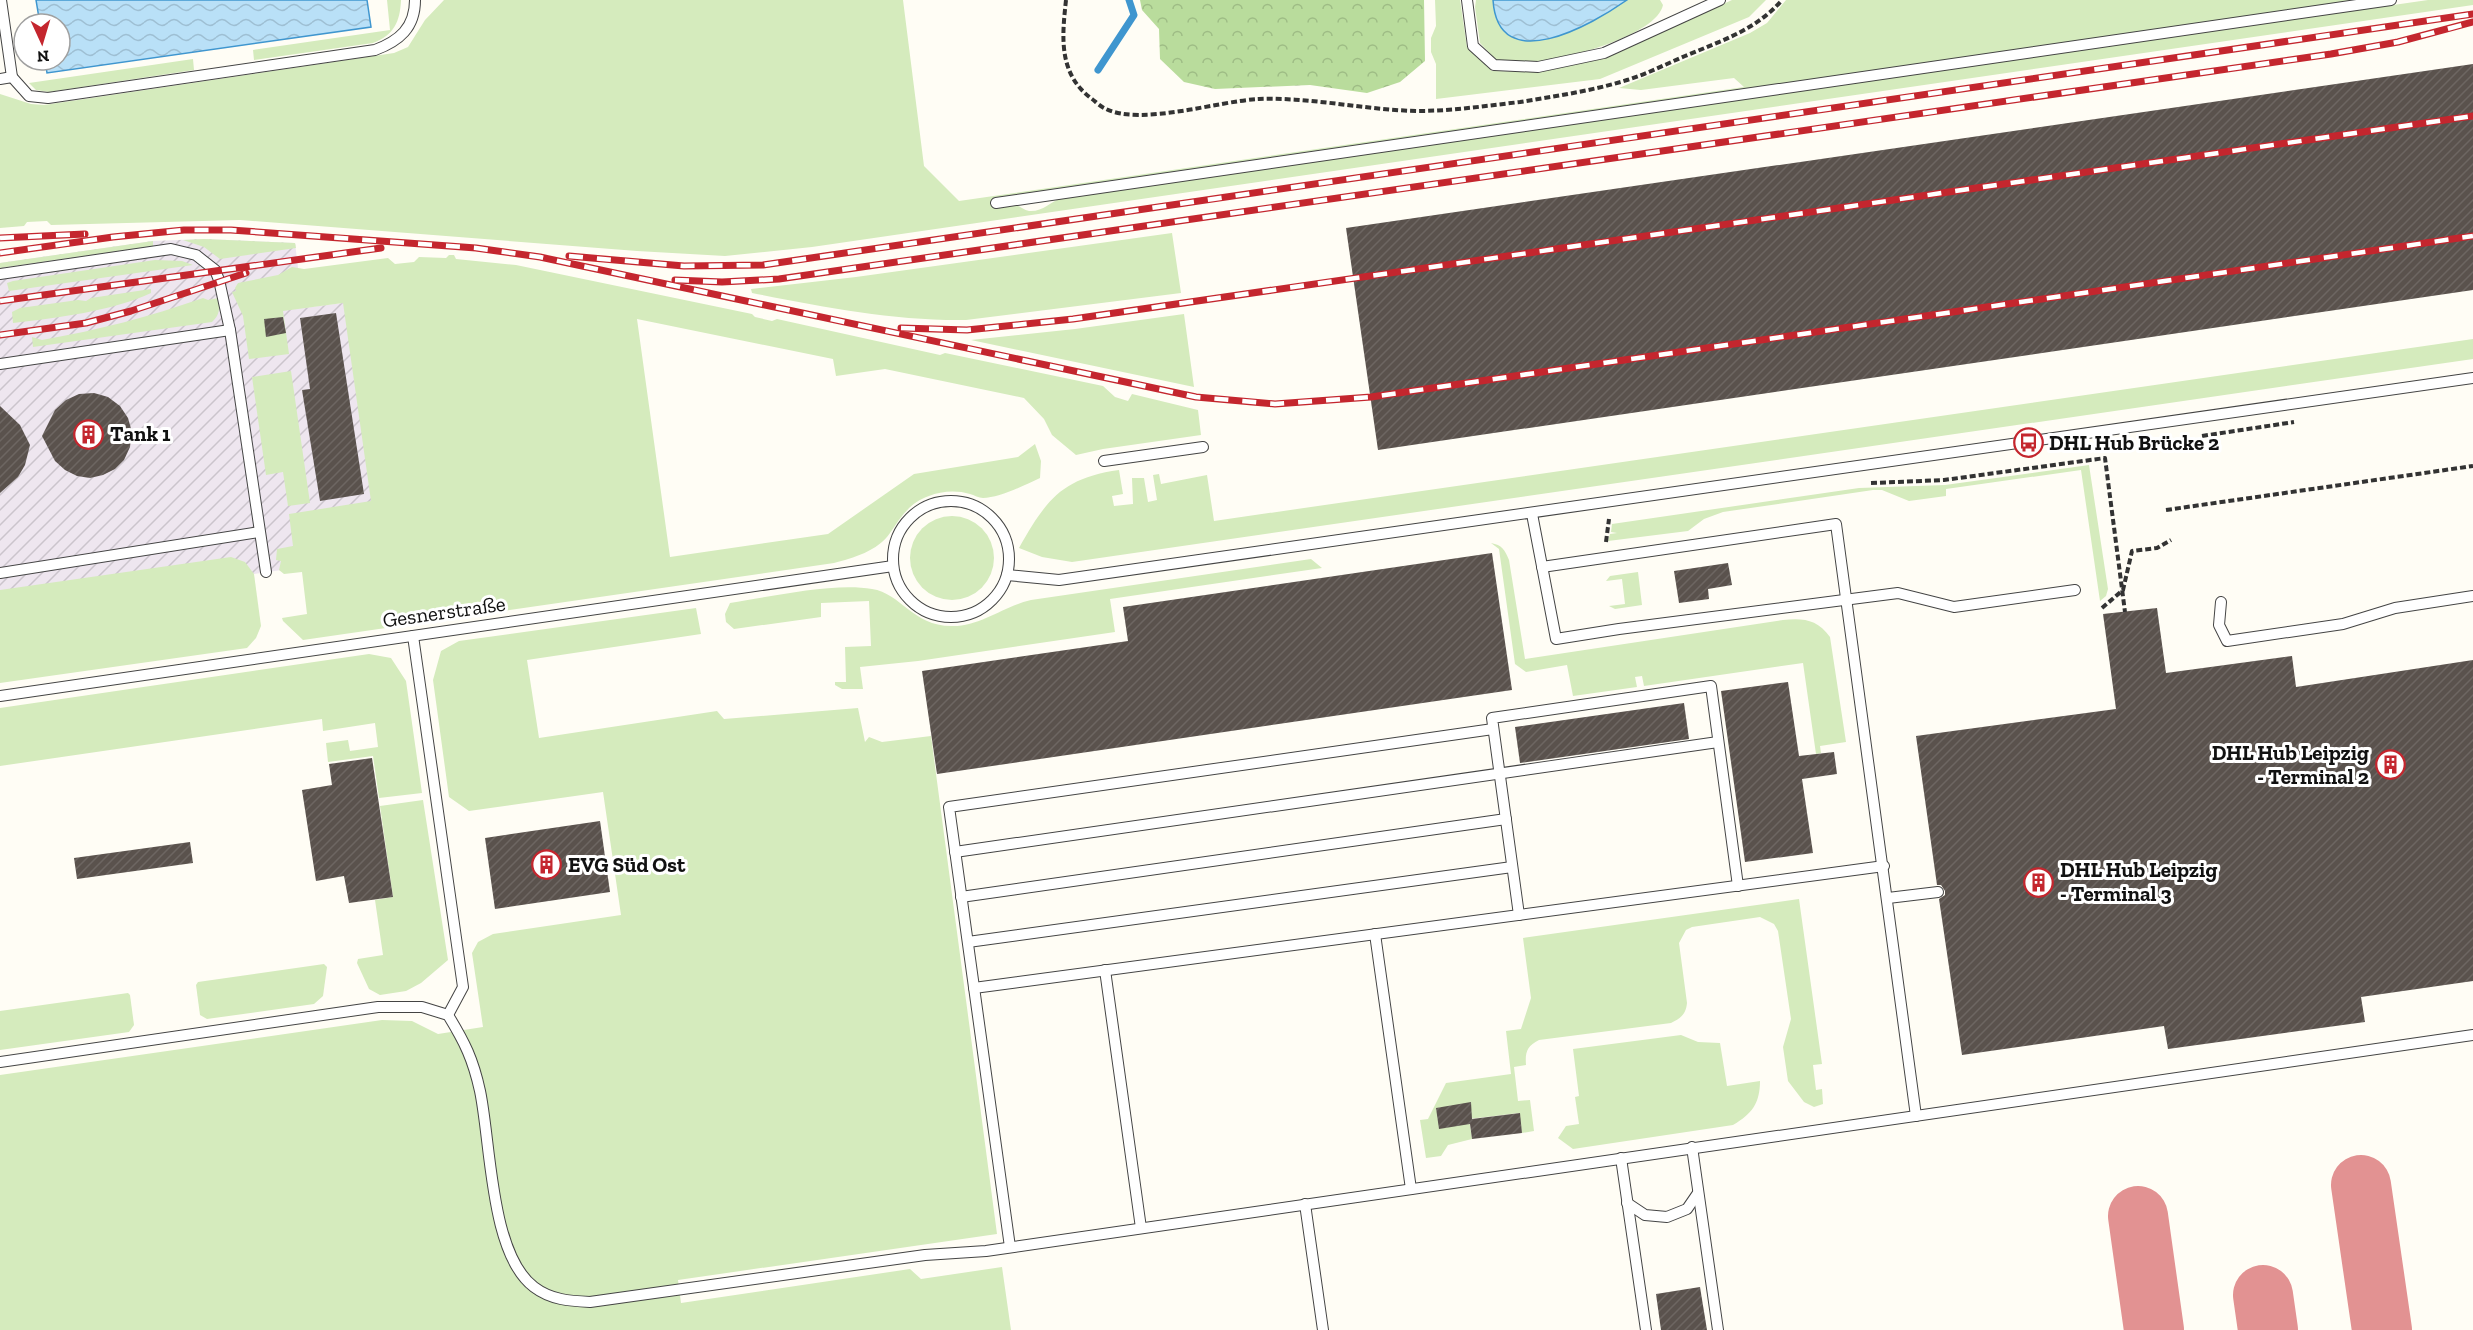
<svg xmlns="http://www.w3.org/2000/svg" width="2473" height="1330" font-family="'Zilla Slab',serif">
<defs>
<pattern id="industrial-furrows" width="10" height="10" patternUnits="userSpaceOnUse" patternTransform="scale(1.5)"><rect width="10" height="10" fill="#eee6ef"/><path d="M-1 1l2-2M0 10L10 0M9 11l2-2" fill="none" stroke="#cbc4cc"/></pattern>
<pattern id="forest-crowns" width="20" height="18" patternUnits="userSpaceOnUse" patternTransform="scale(1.5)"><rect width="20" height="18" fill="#b9dc9c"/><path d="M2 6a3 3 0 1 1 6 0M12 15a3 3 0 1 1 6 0" fill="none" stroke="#9ebc85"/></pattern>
<pattern id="water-waves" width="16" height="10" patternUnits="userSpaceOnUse" patternTransform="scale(1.5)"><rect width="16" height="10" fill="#b9e0f7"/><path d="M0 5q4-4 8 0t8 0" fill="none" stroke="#9ebfd3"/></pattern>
<pattern id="building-hatch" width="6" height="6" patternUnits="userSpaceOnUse" patternTransform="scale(1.5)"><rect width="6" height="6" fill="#5a524d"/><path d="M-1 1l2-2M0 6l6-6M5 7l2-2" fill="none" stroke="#6d6662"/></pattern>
</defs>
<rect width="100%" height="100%" fill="#fffdf5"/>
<polygon fill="url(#industrial-furrows)" points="204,239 295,243 303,308 382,298 419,550 0,611 0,263 153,241"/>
<g fill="#d5ebbd">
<path d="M387,0H401C400,22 394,35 373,43L254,60L253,50L390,30Z"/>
<path d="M444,0H903L924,166L959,201L1744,87L1734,78L1641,90L1619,88L1750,33L1767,23L1786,0H2366L1015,205C1020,206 1024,210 1029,211C1043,212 1050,202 1061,198L2428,0H2473V5L812,247L725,256L637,251L240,220L51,225L47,221L27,222L24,226L0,228V94L31,104L44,105L394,53L408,47L425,20Z"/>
<polygon points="1435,0 1460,0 1467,47 1492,71 1539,72 1606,58 1732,0 1766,0 1749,17 1600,79 1436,99 1436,64 1431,52 1431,38 1436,26"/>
<path d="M1476,0H1660L1663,5C1657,35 1566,59 1538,62C1524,63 1509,60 1496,60L1480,43L1475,7Z"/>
<polygon points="193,59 194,70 49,92 36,90 29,83"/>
<path d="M1172,233L1181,293L966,320C893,321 823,307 752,293L751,289L856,277Z"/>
<polygon points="204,239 295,243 296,248 220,259 204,247 183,240"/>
<polygon points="153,241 153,246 0,268 0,263"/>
<path d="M449,255H454L456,259L516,265L752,314L755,317L772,321L777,319L940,355L945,353L1103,386L1115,397L1128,401L1132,394L1198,410L1201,435L1103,449L1076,455L1052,435L1044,419L1024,398L885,369L836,376L833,359L637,319L670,557L828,534L914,474L1018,457L1035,444L1041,461L1040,478C1025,485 999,498 983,498C979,498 974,495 970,494C957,490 941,491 929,496C909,503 901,517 890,533C878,551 853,558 834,563L303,640L283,621L282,618L307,614L302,572L284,574L279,570L281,561L276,560L277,549L293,546L289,514L371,501L343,303L283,311L289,354L249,359L243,316L232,292L236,291L235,288L238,283L278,275L292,267L304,269L388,258L395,264L414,262L419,257L446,258Z"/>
<polygon points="155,260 182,261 193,265 9,291 7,283 13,281"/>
<path d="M151,289V293C113,311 56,318 13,323L12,312L20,308L78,300L86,301L91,298Z"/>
<path d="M203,298L208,300L218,298C220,308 220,315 212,322L33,347L32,337L42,340C98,330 149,317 203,298Z"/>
<polygon points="1184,314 1194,387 971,340 1075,329"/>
<path d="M2473,339V359L1072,562L1042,557L1019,548C1046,500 1062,478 1119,470L1123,494L1112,496L1114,506L1133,504L1132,478H1144L1148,502L1157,500L1153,475L1159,474L1161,484L1207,475L1214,521Z"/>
<polygon points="291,371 310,503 288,506 283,472 266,475 252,377"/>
<polygon points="2089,465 2108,589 2106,596 2100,601 2081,470 1946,489 1946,496 1909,501 1882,490 1873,490 1723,512 1704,519 1688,531 1608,541 1610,534 1617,533 1611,532 1612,524 1859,488 1945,485"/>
<circle cx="952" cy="558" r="42"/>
<path d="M1491,543C1502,545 1505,550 1509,560L1525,659L1783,620C1803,618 1817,619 1830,637L1846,742L1820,746L1821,753L1816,754L1803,663L1644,686L1642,676L1635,677L1637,687L1573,696L1567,665L1526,672L1515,664L1499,549Z"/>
<polygon points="231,557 245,562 254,574 261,626 256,638 247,648 0,683 0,590"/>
<path d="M1311,559L1322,568L1110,599L1115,632L918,661L860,667L863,689H842L835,685V682H846L845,647L871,646L869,601L821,603V617L734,629L726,622L725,614L730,603C770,597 834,582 872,589C901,593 913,627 953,626C981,626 1004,606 1031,600Z"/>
<polygon points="1638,572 1642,605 1615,609 1609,606 1625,604 1622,579 1606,581 1610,576"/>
<polygon points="696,608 701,634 527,660 539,738 717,711 724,719 858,708 865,742 869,737 882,742 931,736 997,1234 678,1280 681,1303 910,1269 921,1279 1002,1267 1011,1330 0,1330 0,1075 382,1020 412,1021 438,1034 483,1027 472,953 478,942 493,934 621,915 603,792 469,811 449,797 433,680 441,651 459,641"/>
<polygon points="369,654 391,658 406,681 422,793 379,798 373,756 328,762 326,743 348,740 350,751 378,747 375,723 323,731 322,719 0,766 0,708"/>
<polygon points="423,800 448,960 421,983 406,991 380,995 369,989 357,963 358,959 383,955 375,900 393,897 380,806"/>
<path d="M1799,899L1822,1064L1813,1065L1816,1090L1822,1089L1823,1104L1814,1107L1804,1102L1788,1081L1783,1047L1791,1019L1778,931L1774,924L1760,917L1692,927L1686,930L1679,943L1687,1003C1686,1014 1681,1018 1671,1023L1539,1040C1527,1046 1525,1052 1526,1065L1514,1067L1518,1101L1530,1100L1534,1131L1522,1133L1519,1113L1469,1119L1472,1139L1448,1145L1441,1156L1426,1158L1420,1120L1428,1119L1446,1083L1511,1074L1506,1031L1521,1029L1531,998L1523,938Z"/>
<polygon points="324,964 327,967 323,996 314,1004 207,1019 200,1015 196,985 198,982"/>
<polygon points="128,993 130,995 134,1025 129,1032 0,1050 0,1011"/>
<path d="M1681,1035L1698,1042L1720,1043L1727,1086L1760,1081C1760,1103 1752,1114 1733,1125L1573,1149L1558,1138L1566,1126L1579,1124L1575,1097L1579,1096L1573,1049Z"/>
</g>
<polygon fill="url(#forest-crowns)" points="1140,0 1424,0 1425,61 1400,82 1367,93 1310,85 1215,89 1184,82 1160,59 1159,29 1142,10"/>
<g fill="url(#water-waves)" stroke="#3f96cf" stroke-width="1.5">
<polygon points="36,0 367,0 371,27 47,73 45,60 60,60 60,24 40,24"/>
<path d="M1493,0H1627C1593,24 1498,79 1493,0Z"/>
</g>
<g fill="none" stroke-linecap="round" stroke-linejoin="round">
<polyline stroke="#3f96cf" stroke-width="7" points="1098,70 1134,15 1129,0"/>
<g stroke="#e29292" stroke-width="60">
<polyline points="2361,1185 2382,1330"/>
<polyline points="2138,1216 2154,1330"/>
<polyline points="2263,1295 2268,1330"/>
</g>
</g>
<g fill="url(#building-hatch)">
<polygon points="2473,64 2473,290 1378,450 1346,228"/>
<polygon points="336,313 364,494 320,501 302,390 310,389 300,318"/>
<polygon points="283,317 286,333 266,337 264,319"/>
<polygon points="94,393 108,397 120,406 128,418 132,432 130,447 124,460 115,469 103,475 90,478 77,476 65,470 55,461 42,436 55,410 66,400 79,394"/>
<polygon points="0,406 20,425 30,445 25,465 18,477 0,493"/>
<polygon points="1492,553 1512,690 937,774 922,671 1128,641 1123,607"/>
<polygon points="1728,563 1732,585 1708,589 1709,599 1679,603 1674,571"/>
<polygon points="2157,608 2166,673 2292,656 2296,687 2473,660 2473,981 2361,997 2365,1022 2168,1049 2164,1026 1962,1055 1939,899 1945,895 1945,891 1941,885 1937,885 1916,736 2116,709 2103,614"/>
<polygon points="1788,682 1799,756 1834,752 1837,774 1802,779 1813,853 1745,862 1721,691"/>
<polygon points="1684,703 1689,739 1520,763 1515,727"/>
<polygon points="372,758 393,897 349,903 344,876 316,881 302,790 332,785 329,764"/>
<polygon points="600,821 610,892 495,909 485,838"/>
<polygon points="190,842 193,863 77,879 74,858"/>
<polygon points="1471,1102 1472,1119 1520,1113 1522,1133 1472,1139 1470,1124 1439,1129 1436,1108"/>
<polygon points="1700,1287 1707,1330 1661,1330 1656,1294"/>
</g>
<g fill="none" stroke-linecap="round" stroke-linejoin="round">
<defs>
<g id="lane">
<polyline points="1,0 12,77"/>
<polyline points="1467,0 1473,46 1494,65 1538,67 1604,53 1720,0"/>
<path d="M0,79L12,77L29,96L48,98L375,50C399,41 415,28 415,0"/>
<polyline points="996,203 2391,0"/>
<polyline points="0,274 171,249 196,255 215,270 219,280 230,330 266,572"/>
<polyline points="0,364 230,330"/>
<polyline points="1104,461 1203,447"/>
<circle cx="951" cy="559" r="58"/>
<polyline points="1532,514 1556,639 1619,629 1898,593 1954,607 2075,590"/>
<polyline points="1542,567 1836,524 1916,1116"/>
<polyline points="0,573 259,532"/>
<polyline points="1007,575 1059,580 2473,378"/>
<polyline points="2221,602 2219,625 2227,641 2343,624 2395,608 2473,596"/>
<polyline points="413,636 463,987 448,1015"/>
<polyline points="0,696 893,566"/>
<polyline points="955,852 1718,742"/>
<polyline points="961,897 1506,819"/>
<polyline points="1888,898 1938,892"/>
<polyline points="1519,915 1492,718 1711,686 1738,886"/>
<polyline points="1375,934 1411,1189"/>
<polyline points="968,942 1512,867"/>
<polyline points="1105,970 1141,1228"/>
<polyline points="974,988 1884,866"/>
<path d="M0,1062L378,1007H422L448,1015C465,1043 473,1059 480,1091C491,1143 490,1254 534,1287C551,1300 570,1301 590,1302L925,1255L986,1251L2473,1035"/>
<polyline points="1692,1147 1718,1330"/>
<polyline points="1621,1158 1646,1330"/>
<polyline points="1627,1203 1645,1215 1667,1217 1687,1209 1698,1193"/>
<polyline points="1305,1204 1323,1330"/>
<polyline points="1010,1247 949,807 1493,729"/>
</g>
</defs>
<use href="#lane" stroke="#444" stroke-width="12"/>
<g stroke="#333" stroke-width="4" stroke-dasharray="6 3" stroke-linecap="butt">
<path d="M1066,0C1062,37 1058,74 1092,99C1096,102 1101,107 1106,109C1142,126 1218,101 1259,99C1312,97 1364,110 1417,111C1452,111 1485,106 1520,102C1556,96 1592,91 1627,80C1647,74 1666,64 1685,56C1721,41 1756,30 1782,0"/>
<polyline points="2202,436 2294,422"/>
<polyline points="1871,483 1944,480 2105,458 2125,612"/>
<polyline points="2166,510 2473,466"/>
<polyline points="1606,542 1609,519"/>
<polyline points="2102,608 2123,590 2132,551 2157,548 2171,540"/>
</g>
<use href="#lane" stroke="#fff" stroke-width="10"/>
<defs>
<g id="rail">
<polyline points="0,238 85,234"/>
<polyline points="0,253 113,237 184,230 231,230 476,248 540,257 1196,397 1275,404 1371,397 2473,236"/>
<polyline points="569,256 684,266 763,265 2473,14"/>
<polyline points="675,280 722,282 779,279 2331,54 2398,42 2473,22"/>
<polyline points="0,301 381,248"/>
<polyline points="901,328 967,330 1073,319 2473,116"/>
<polyline points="0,335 86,323 131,311 246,273"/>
</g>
</defs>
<use href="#rail" stroke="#c4262e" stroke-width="7"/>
<use href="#rail" stroke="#fff" stroke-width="4.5" stroke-dasharray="14" stroke-linecap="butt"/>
</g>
<defs>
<symbol id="building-ring" viewBox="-11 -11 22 22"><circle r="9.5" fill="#fff" stroke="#c4262e" stroke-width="1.5"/><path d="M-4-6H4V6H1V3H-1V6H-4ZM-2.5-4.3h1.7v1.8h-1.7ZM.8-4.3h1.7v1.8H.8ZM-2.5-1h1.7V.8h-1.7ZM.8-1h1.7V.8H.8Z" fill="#c4262e"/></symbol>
<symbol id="bus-ring" viewBox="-11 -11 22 22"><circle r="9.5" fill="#fff" stroke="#c4262e" stroke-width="1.5"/><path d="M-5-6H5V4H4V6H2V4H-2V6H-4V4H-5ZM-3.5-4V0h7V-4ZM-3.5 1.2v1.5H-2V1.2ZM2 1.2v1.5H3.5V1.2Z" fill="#c4262e"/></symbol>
</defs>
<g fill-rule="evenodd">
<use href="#building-ring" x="72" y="418" width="33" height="33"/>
<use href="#bus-ring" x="2012" y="426" width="33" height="33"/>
<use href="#building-ring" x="2374" y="748" width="33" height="33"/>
<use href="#building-ring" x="530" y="848" width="33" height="33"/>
<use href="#building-ring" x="2022" y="866" width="33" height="33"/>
</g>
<g text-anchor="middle" stroke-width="6" stroke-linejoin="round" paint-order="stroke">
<g font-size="21" font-weight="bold" fill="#111" stroke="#fff" text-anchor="start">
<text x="110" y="441">Tank 1</text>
<text x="2049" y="450">DHL Hub Brücke 2</text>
<text x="2369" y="760" text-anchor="end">DHL Hub Leipzig<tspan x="2369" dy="24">- Terminal 2</tspan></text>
<text x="568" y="872">EVG Süd Ost</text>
<text x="2060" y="877">DHL Hub Leipzig<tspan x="2060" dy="24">- Terminal 3</tspan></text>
</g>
<g font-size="21" fill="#111" stroke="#fff">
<text transform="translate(444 612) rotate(-8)" y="7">Gesnerstraße</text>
</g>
</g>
<g transform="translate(42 42) rotate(176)"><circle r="28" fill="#ffffff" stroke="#a0a0a0" stroke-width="1.5"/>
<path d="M0-4.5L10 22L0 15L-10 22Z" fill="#c4262e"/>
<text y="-9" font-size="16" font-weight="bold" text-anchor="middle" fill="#111111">N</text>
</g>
</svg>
